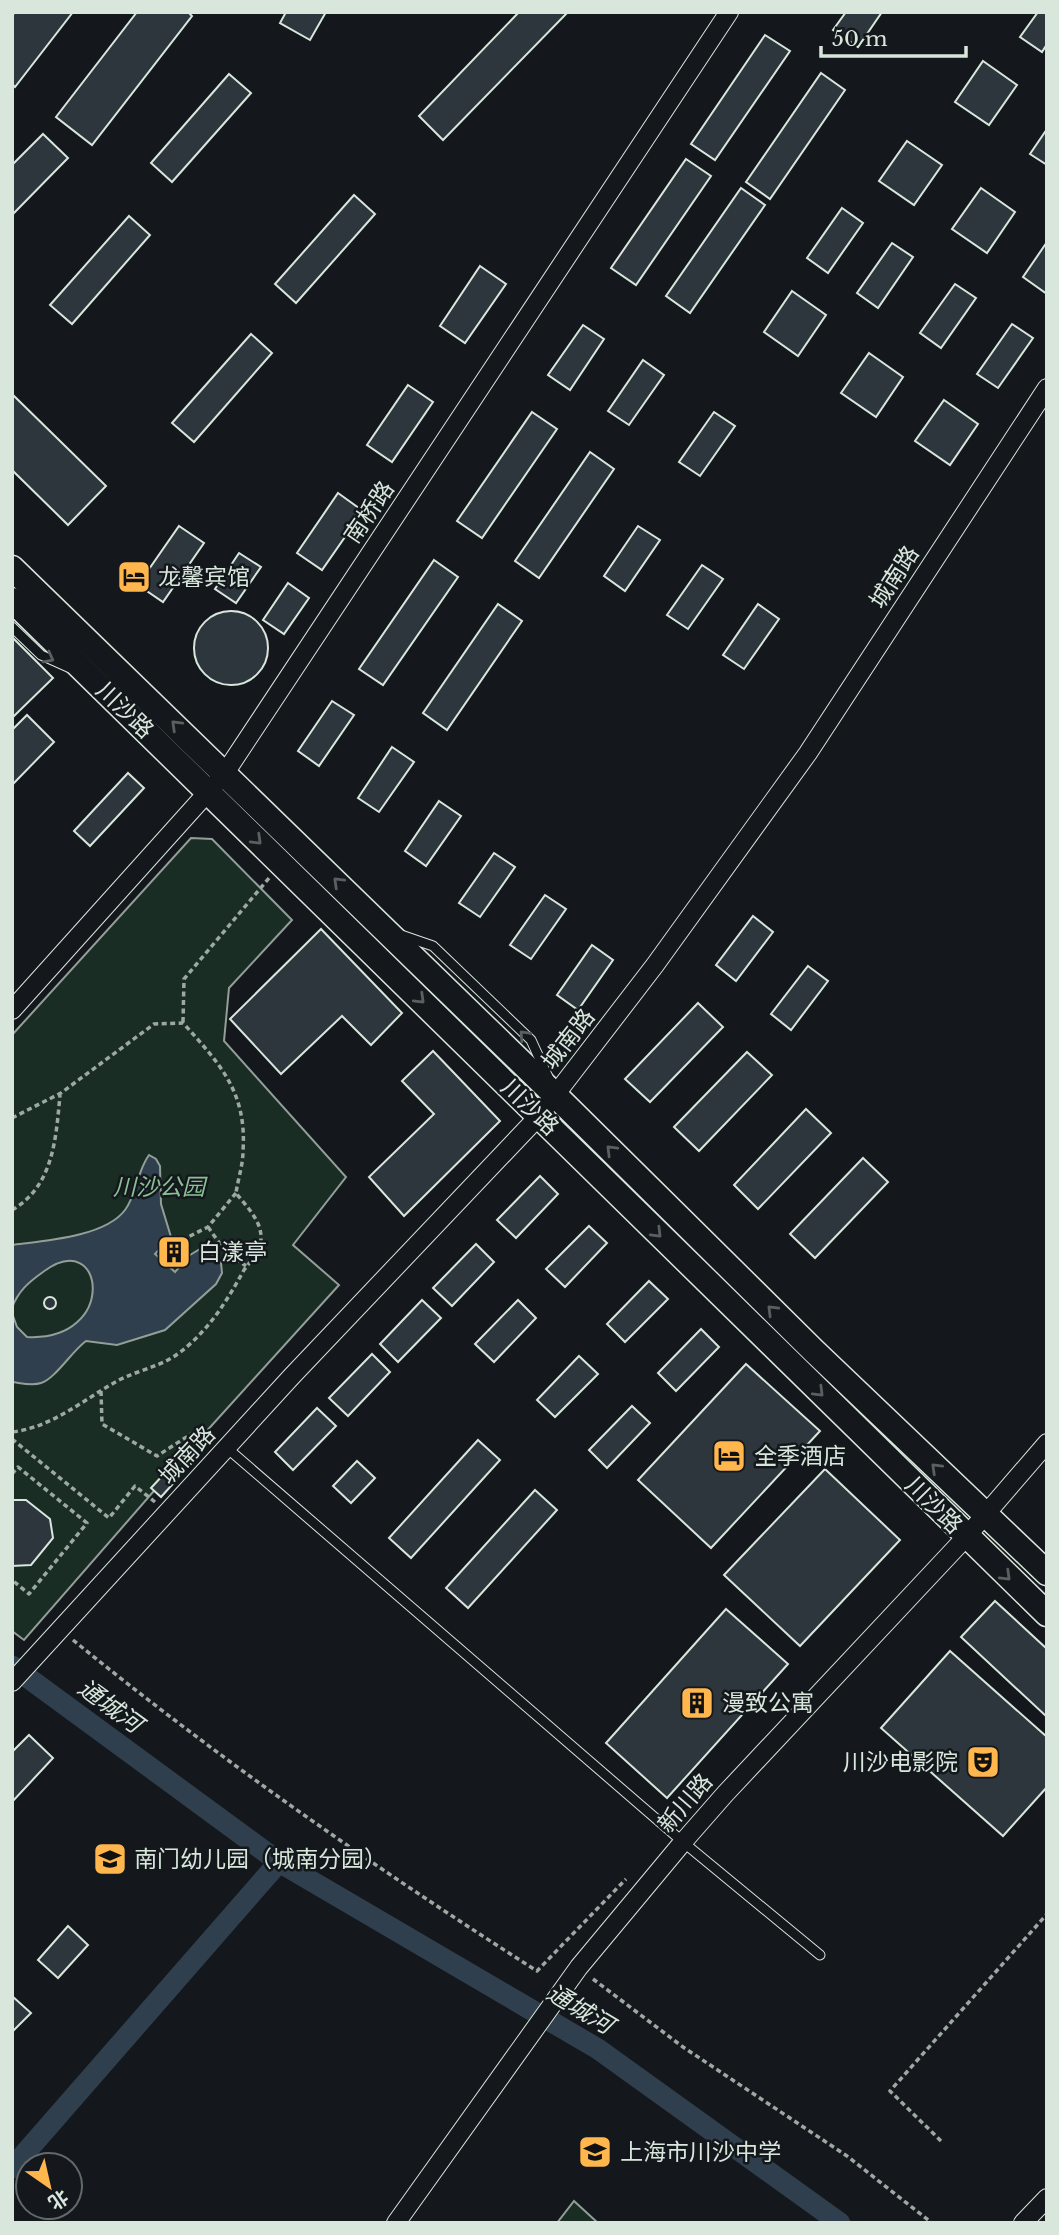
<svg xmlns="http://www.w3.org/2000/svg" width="1059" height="2235" font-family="'Libre Baskerville','Noto Sans SC',serif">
<rect width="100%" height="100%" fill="#14181c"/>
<g fill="#1a2d24" stroke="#939e99" stroke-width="2">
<polygon points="191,838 212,839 292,920 229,988 224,1041 346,1177 293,1245 339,1285 194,1445 24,1640 12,1631 12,1035"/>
<polygon points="574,2201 598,2223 557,2223"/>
</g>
<path fill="#2f3f4d" stroke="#939e99" stroke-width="2" d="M149,1155L156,1159L160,1166L161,1204L171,1237L155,1254L175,1272L190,1255L200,1249L208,1251L221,1263L222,1273L216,1284L165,1330L117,1345L86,1341C72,1351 55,1379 41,1383C32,1386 21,1383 12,1382V1313L17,1327L27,1337C119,1342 105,1225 43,1272C29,1282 18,1291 12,1308V1245C43,1241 105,1237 125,1210C137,1194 137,1171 149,1155Z"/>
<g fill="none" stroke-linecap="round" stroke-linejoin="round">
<g stroke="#2f3f4d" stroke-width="21">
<polyline points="12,1666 279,1862 598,2049 840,2223"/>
<polyline points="12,2168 279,1862"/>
</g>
</g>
<g fill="#2c363c" stroke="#d8e6dc" stroke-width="2">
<polygon points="15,12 73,12 15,87 12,84 12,16"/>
<polygon points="137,12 188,12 192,16 92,145 56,117"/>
<polygon points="286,12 326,12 310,40 280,23"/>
<polygon points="519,12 568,12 443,140 419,116"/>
<polygon points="846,12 882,12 858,47 833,30"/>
<polygon points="1038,12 1047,12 1047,44 1042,52 1020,37"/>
<polygon points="765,35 790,51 715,160 691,144"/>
<polygon points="983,61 1017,85 989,125 955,102"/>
<polygon points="821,73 845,90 770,199 746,182"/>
<polygon points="229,74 251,93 172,182 151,163"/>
<polygon points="1047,129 1047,165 1030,154"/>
<polygon points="43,134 68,158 12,215 12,165"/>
<polygon points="907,141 942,165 914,205 879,181"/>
<polygon points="686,159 711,176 636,285 611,268"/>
<polygon points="741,188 765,205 690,313 666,296"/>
<polygon points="981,188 1015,212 987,253 952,229"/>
<polygon points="354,195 375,214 296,303 275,284"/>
<polygon points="842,208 863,223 828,273 807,258"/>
<polygon points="129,216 150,235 72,324 50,305"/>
<polygon points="1047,242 1047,294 1023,277"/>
<polygon points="892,243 913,257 878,308 857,293"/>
<polygon points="480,266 506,284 465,343 440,326"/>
<polygon points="955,284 976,298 941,348 920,333"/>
<polygon points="792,291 826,315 798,356 764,332"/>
<polygon points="1012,324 1033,338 998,388 977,374"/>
<polygon points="583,325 604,339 570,390 548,375"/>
<polygon points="251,334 272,353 194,442 172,423"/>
<polygon points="869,353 903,377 876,417 841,393"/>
<polygon points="643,360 664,375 629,425 608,411"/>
<polygon points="408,385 433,402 392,462 367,445"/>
<polygon points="12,394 106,486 68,525 12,470"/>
<polygon points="944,400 978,424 950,465 915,441"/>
<polygon points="532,412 557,429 482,538 457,521"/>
<polygon points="714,412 735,426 700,476 679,462"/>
<polygon points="590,452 614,469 539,578 515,561"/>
<polygon points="338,493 363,511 322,570 297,553"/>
<polygon points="179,526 204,543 163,602 138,585"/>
<polygon points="638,526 660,540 625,591 604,576"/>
<polygon points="239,553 261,567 236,603 215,589"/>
<polygon points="434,560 458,577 383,685 359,669"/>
<polygon points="702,565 723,579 688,629 667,615"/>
<polygon points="288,583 309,598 284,634 263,620"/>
<polygon points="498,604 522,621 447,730 423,713"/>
<polygon points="758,604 779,619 744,669 723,655"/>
<circle cx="231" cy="648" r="37"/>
<polygon points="12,637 53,678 13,717 12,717"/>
<polygon points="332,701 354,715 319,766 298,751"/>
<polygon points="27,715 54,742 12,785 12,730"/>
<polygon points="392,747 414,762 379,812 358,798"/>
<polygon points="128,773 144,788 90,846 74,831"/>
<polygon points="439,801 461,816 426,866 405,851"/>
<polygon points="494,853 515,867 480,917 459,903"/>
<polygon points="545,895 566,909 531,959 510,945"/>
<polygon points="753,916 773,932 736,981 716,965"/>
<polygon points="321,929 402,1013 371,1045 342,1016 281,1074 230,1019"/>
<polygon points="592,945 613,960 578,1010 557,995"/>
<polygon points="808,966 828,981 791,1030 771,1014"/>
<polygon points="698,1003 723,1027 650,1102 625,1079"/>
<polygon points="433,1051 500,1121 404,1216 369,1177 434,1114 402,1081"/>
<polygon points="747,1052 772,1075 699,1151 674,1127"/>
<polygon points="806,1109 831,1133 758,1209 734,1185"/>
<polygon points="863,1158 888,1182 815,1258 790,1234"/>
<polygon points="540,1176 558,1194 516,1238 497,1220"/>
<polygon points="589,1226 607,1243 565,1287 546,1269"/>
<polygon points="175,1237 189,1250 174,1267 159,1254"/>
<polygon points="476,1244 494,1262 452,1306 433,1288"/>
<polygon points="649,1281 668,1299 625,1342 607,1324"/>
<circle cx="50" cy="1303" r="6"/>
<polygon points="422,1300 441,1318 398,1362 380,1344"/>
<polygon points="518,1300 536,1318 494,1362 475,1344"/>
<polygon points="701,1329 719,1347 676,1391 658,1373"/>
<polygon points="372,1354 390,1372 348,1416 329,1398"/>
<polygon points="579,1356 598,1374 555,1417 537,1400"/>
<polygon points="746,1364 820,1431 711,1548 638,1480"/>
<polygon points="632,1406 650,1423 607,1468 589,1450"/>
<polygon points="317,1408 336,1426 293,1470 275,1452"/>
<polygon points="478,1440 500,1460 411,1558 389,1538"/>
<polygon points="189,1447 198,1456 161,1497 151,1488"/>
<polygon points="357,1461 375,1478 351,1503 333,1486"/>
<polygon points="825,1469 900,1540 800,1646 724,1575"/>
<polygon points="535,1490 557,1510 468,1608 446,1588"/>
<polygon points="12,1500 26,1500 50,1519 53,1538 31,1565 12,1566"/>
<polygon points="995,1601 1047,1649 1047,1717 961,1637"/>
<polygon points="726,1609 788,1664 667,1798 606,1743"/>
<polygon points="950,1651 1047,1737 1047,1787 1003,1836 881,1728"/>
<polygon points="29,1735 53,1758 12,1802 12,1752"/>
<polygon points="68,1926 88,1945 58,1978 38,1960"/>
<polygon points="12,1996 31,2013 12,2032"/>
</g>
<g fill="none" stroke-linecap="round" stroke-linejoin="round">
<defs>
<g id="lane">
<polyline points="12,627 41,655 70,668"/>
<polyline points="401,935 433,946 531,1040 548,1077"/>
<polyline points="227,1448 683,1842 820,1955"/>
</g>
<g id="street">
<polyline points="12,1010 225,773 729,12"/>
<polyline points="12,1682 292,1376 539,1116 655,965 808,753 1047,388"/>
<polyline points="396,2223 579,1967 683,1842 725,1794 966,1537 1047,1443"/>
<polyline points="1023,2223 1047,2198"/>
</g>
<g id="secondary">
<polyline points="12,568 555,1095 814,1351 1047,1573"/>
<polyline points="12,600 1047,1614"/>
</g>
</defs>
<use href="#lane" stroke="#d8e6dc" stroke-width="11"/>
<use href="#street" stroke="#d8e6dc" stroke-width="20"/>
<use href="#secondary" stroke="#d8e6dc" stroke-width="27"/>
<g stroke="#9da8a2" stroke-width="3.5" stroke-dasharray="5 3.5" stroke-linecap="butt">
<polyline points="183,1022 184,979 269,878"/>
<path d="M12,1118L61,1093L154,1024L183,1023C220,1064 247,1092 243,1151C243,1165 238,1179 236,1193C246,1206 262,1221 261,1239C261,1254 252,1258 244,1270C229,1297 214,1322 191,1343C167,1366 149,1366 121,1379C85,1398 54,1427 12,1432"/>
<path d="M12,1210C54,1186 56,1137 60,1095"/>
<polyline points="208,1227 225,1251 246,1266"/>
<polyline points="182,1240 208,1227 236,1193"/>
<polyline points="101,1391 102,1424 157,1456 199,1429 211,1437"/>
<polyline points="12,1439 109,1518 135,1486 155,1502"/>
<polyline points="12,1474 18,1467 87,1523 29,1594 12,1580"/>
<path d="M73,1640C220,1760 377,1869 537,1971L626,1879"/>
<polyline points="593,1979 683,2047 847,2156 932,2223"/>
<polyline points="941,2141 890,2091 1047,1914"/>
</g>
<use href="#lane" stroke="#14181c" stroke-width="9"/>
<use href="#street" stroke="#14181c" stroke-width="18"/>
<use href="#secondary" stroke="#14181c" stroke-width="24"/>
</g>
<defs><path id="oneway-chevron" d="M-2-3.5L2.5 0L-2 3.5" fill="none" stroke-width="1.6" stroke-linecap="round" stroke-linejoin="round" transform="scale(1.75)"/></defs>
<g stroke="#59605f">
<use href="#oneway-chevron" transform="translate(49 658) rotate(28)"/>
<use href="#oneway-chevron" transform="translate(176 725) rotate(-136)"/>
<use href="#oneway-chevron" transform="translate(257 840) rotate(44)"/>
<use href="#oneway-chevron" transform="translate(338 882) rotate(-136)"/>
<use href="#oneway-chevron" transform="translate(420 999) rotate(44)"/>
<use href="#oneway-chevron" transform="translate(524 1035) rotate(-133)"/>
<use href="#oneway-chevron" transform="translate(611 1150) rotate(-135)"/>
<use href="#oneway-chevron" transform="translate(657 1233) rotate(45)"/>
<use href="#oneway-chevron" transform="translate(772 1310) rotate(-135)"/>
<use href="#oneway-chevron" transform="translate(819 1392) rotate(45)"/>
<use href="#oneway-chevron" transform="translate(936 1468) rotate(-136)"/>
<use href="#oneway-chevron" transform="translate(1006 1576) rotate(44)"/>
</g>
<defs>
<symbol id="hotel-square" viewBox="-11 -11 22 22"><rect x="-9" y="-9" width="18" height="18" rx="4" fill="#ffb74d" stroke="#14181c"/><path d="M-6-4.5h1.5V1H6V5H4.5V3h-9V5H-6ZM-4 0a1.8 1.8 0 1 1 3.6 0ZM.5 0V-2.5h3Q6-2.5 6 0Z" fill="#111"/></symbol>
<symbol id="building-square" viewBox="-11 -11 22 22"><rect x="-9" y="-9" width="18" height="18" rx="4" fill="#ffb74d" stroke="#14181c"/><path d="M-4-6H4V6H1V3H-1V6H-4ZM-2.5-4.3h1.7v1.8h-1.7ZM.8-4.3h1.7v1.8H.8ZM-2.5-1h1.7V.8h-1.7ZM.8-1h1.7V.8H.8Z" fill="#111"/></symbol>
<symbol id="theatre-square" viewBox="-11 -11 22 22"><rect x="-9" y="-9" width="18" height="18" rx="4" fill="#ffb74d" stroke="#14181c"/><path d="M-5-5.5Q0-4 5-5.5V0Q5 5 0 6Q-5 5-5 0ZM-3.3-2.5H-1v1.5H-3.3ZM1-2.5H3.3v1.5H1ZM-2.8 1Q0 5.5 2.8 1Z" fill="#111"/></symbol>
<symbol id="school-square" viewBox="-11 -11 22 22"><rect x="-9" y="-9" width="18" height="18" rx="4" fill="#ffb74d" stroke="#14181c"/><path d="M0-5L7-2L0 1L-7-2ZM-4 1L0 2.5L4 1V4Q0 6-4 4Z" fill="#111"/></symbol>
</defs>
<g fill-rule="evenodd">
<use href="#hotel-square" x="115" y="558" width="38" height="38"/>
<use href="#building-square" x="155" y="1233" width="38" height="38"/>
<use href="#hotel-square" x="710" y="1437" width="38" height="38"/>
<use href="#building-square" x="678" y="1684" width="38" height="38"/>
<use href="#theatre-square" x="964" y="1743" width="38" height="38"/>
<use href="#school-square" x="91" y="1840" width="38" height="38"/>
<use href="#school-square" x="576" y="2133" width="38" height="38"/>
</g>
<g text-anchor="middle" stroke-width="5" stroke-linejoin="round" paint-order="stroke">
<g font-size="23" fill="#d8e6dc" stroke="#14181c">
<text transform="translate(369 512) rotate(-56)" y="8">南桥路</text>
<text transform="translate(894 577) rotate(-57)" y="8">城南路</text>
<text transform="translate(125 710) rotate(44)" y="8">川沙路</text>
<text transform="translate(568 1039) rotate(-52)" y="8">城南路</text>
<text transform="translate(530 1107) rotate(44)" y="8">川沙路</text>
<text transform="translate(187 1455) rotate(-47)" y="8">城南路</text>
<text transform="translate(934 1505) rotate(45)" y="8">川沙路</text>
<text transform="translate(685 1803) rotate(-49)" y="8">新川路</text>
</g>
<g font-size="23" fill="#d8e6dc" stroke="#14181c" text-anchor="start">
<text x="158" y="585">龙馨宾馆</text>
<text x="198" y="1260">白漾亭</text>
<text x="754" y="1464">全季酒店</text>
<text x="722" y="1711">漫致公寓</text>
<text x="958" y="1770" text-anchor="end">川沙电影院</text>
<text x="134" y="1867">南门幼儿园（城南分园）</text>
<text x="620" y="2160">上海市川沙中学</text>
</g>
<g font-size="23" font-style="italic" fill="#8ac095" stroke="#14181c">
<text x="159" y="1195">川沙公园</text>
</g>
<g font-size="24" font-style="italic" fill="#d8e6dc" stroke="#14181c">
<text transform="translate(110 1706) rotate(36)" y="8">通城河</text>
<text transform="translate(580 2009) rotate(31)" y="8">通城河</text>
</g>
</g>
<rect width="1059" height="2235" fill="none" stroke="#d8e6dc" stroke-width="28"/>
<g transform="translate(49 2186) rotate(146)"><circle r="33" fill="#14181c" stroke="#626a69" stroke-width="2"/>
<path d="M0-5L12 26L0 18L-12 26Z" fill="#ffb74d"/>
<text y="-10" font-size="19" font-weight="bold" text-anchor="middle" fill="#d8e6dc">北</text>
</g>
<path d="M821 46v10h145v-10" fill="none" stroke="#d8e6dc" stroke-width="3.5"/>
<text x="832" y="46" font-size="21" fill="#d8e6dc" stroke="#14181c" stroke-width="5" paint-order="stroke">50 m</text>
</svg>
